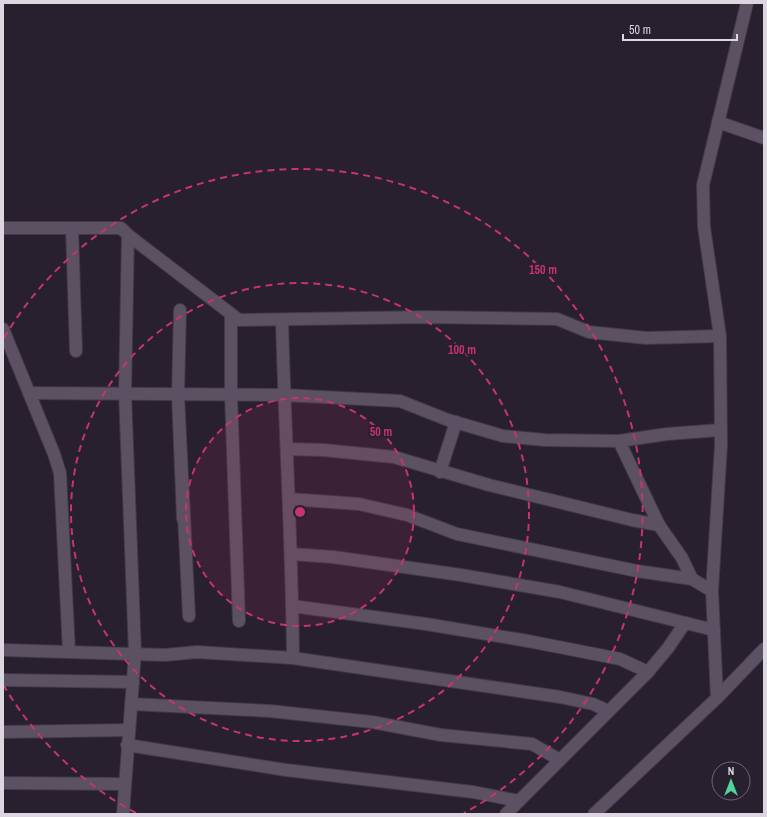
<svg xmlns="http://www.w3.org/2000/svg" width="767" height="817" font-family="'Archivo Narrow',sans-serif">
<rect width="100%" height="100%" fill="#281f2f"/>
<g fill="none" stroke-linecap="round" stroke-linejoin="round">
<defs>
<g id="minor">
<polyline points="718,122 764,138"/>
<polyline points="3,228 121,228 128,235 125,393 135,653 123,814"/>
<polyline points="72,228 76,351"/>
<polyline points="128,235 239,320 426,317 557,319 589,332 646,338 720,336"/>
<polyline points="231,315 231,395 239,621"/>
<path d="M282,321C285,433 292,546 293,658"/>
<polyline points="3,329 54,454 60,473 69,651"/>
<polyline points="29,393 284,395 400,401 448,420 503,436 545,440 619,441"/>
<polyline points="178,395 180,310"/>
<polyline points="287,449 323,450 394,457 489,485 632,520 659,525"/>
<polyline points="440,472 456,422"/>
<polyline points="289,499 359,504 407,515 457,534 637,571 692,579 712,591"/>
<polyline points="183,519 178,395 189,616"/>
<polyline points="292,554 333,557 461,575 560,592 714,630"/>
<polyline points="692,579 682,558 659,525 619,441 667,434 720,430"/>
<polyline points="292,606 426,624 528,641 620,659 648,672"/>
<polyline points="3,650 165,655 197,652 293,658 560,697 593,704 608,711"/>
<polyline points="3,680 133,682"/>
<polyline points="717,698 712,591 721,445 720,336 704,227 703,185 747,3"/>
<polyline points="131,704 270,711 372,722 441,735 532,744 560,760"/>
<polyline points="3,732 128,730"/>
<polyline points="127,745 286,770 473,792 519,801"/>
<polyline points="3,783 125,784"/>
<polyline points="506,814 648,672 668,648 685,623"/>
<polyline points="594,814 717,698 764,649"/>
</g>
</defs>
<use href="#minor" stroke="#423947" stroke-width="14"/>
<use href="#minor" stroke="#5b5163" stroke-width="12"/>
</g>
<circle cx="300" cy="512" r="114" fill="#c6346f" fill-opacity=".12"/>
<g fill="none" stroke="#c6346f" stroke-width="2" stroke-dasharray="7 5">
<circle cx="300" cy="512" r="114"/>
<circle cx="300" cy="512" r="229"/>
<path d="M136 813A343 343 0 0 1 4 686M4 338A343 343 0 1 1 464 813"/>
</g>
<circle cx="300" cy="512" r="6" fill="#c6346f" stroke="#281f2f" stroke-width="2"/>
<g font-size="12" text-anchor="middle" font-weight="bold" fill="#c6346f" stroke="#281f2f" stroke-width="4" stroke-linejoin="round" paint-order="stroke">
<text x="543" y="274">150 m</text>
<text x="462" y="354">100 m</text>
<text x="381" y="436">50 m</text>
</g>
<rect width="767" height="817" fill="none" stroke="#dcd6e1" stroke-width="8"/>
<g transform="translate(731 781)"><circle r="19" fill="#281f2f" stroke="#706876"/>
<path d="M0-3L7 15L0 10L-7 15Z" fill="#4fd399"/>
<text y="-6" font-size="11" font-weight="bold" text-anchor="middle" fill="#dcd6e1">N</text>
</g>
<path d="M623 34v6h114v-6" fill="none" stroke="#dcd6e1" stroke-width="2"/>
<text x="629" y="34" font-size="12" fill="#dcd6e1" stroke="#281f2f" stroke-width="3" paint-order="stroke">50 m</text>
</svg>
